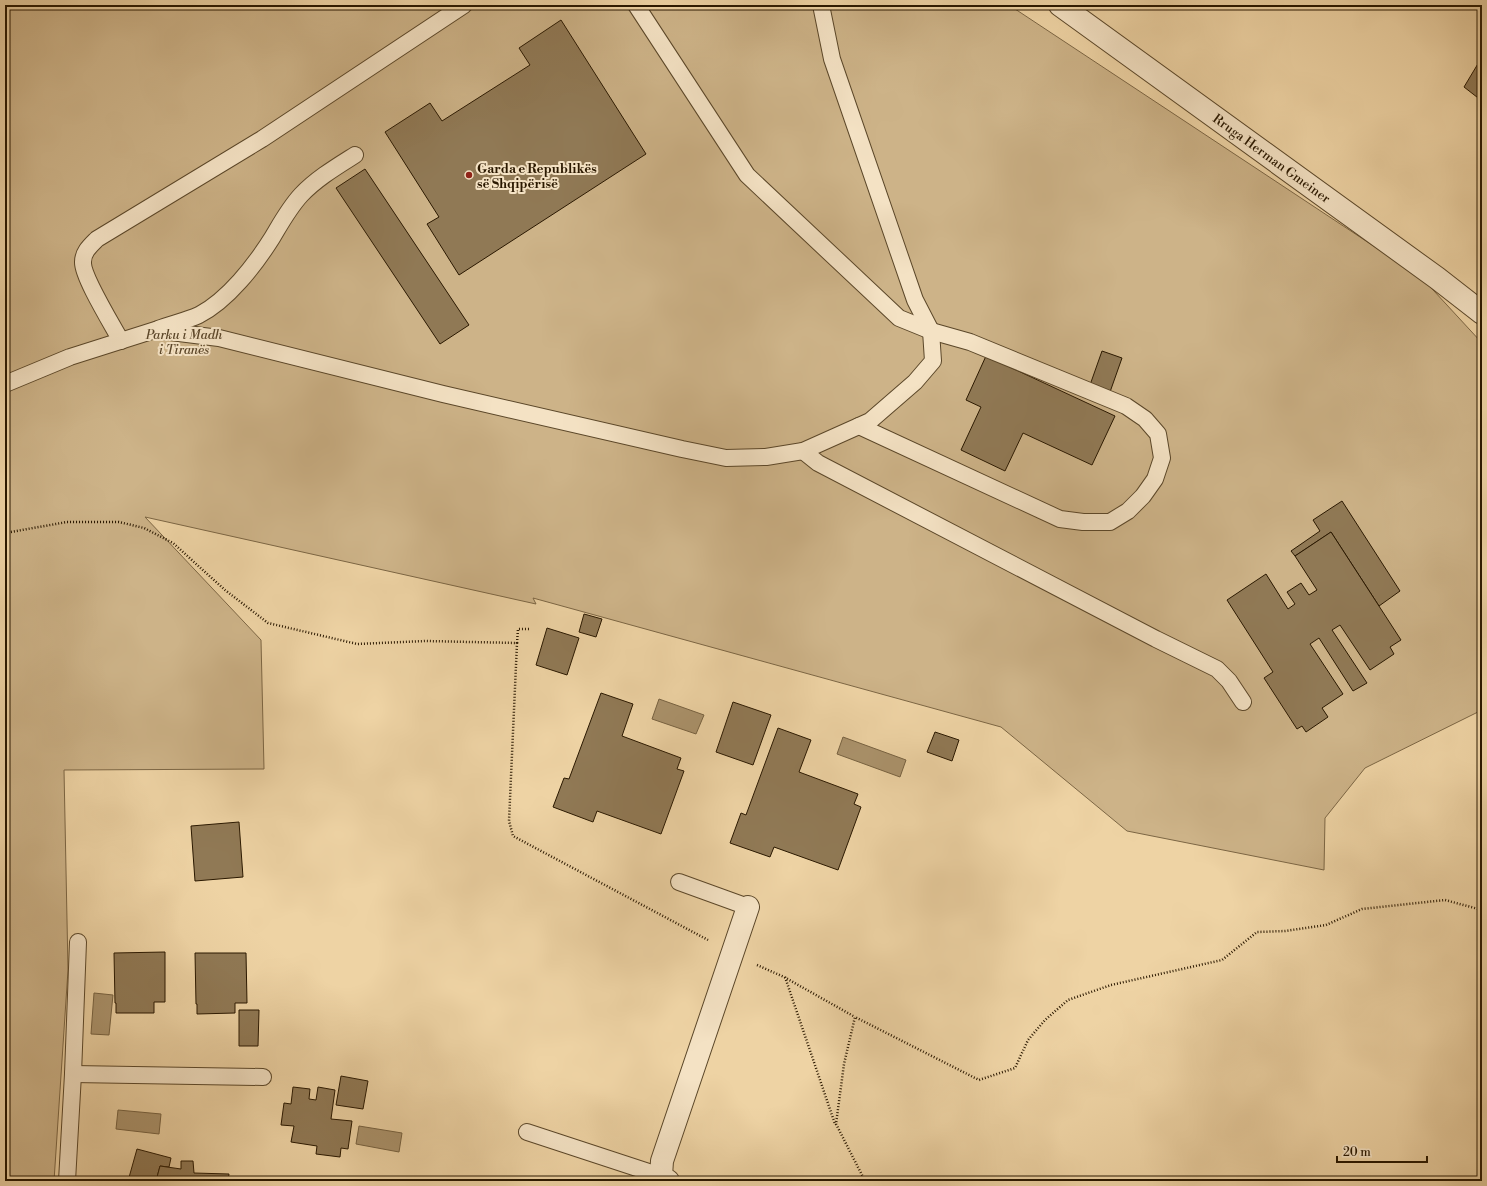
<svg xmlns="http://www.w3.org/2000/svg" width="1487" height="1186" font-family="'Libre Bodoni',serif">
<rect width="100%" height="100%" fill="#eed3a4"/>
<filter id="stains"><feTurbulence type="fractalNoise" baseFrequency=".005" numOctaves="4"/><feColorMatrix values="0 0 0 0 .2 0 0 0 0 .09 0 0 0 0 .02 0 0 0 .5 -.17"/></filter>
<radialGradient id="worn" r=".72"><stop offset=".6" stop-color="#630" stop-opacity="0"/><stop offset="1" stop-color="#630" stop-opacity=".3"/></radialGradient>
<polygon fill="#cdb388" stroke="#7c6644" points="5,5 1009,5 1422,278 1482,343 1482,710 1365,768 1325,818 1324,870 1127,831 1001,727 533,598 536,604 145,517 261,640 264,769 64,770 68,970 54,1181 5,1181"/>
<g fill="#ab936c" stroke="#776241">
<polygon points="659,699 704,715 696,734 652,719"/>
<polygon points="843,737 906,760 900,777 837,754"/>
<polygon points="94,993 113,995 109,1035 91,1034"/>
<polygon points="118,1110 161,1114 159,1134 116,1129"/>
<polygon points="359,1126 402,1133 399,1152 356,1144"/>
</g>
<g fill="#907955" stroke="#2a1800">
<polygon points="561,20 646,154 459,275 427,224 439,217 385,132 430,103 442,121 530,65 519,48"/>
<polygon points="1482,57 1482,101 1464,87"/>
<polygon points="365,169 469,325 440,344 336,188"/>
<polygon points="1102,351 1122,358 1110,392 1090,385"/>
<polygon points="986,356 1115,416 1092,465 1023,433 1005,471 961,450 981,407 966,400"/>
<polygon points="1342,501 1400,591 1379,606 1331,532 1295,556 1291,551 1320,531 1313,520"/>
<polygon points="1331,532 1401,640 1390,647 1394,654 1370,670 1340,625 1332,630 1367,683 1353,691 1319,638 1310,644 1343,694 1322,708 1328,717 1306,732 1302,726 1297,729 1264,678 1273,672 1227,600 1266,574 1288,609 1295,604 1287,592 1301,583 1309,595 1317,590 1295,556"/>
<polygon points="584,614 602,619 596,637 579,632"/>
<polygon points="547,628 579,638 567,675 536,665"/>
<polygon points="601,693 633,704 622,736 681,758 677,769 684,771 661,834 597,811 593,822 553,807 564,778 569,779"/>
<polygon points="733,702 771,715 753,765 716,752"/>
<polygon points="778,728 811,740 799,772 858,794 854,804 861,807 838,870 774,847 770,857 730,843 741,813 746,815"/>
<polygon points="935,732 959,740 952,761 927,752"/>
<polygon points="239,822 243,877 195,881 191,826"/>
<polygon points="165,952 165,1002 154,1002 154,1013 116,1013 116,1003 115,1003 114,953"/>
<polygon points="195,953 246,953 247,1003 235,1003 235,1013 197,1014 197,1004 196,1004"/>
<polygon points="239,1010 259,1010 258,1046 239,1046"/>
<polygon points="341,1076 368,1081 363,1109 336,1105"/>
<polygon points="293,1087 310,1089 309,1099 316,1100 318,1087 335,1090 331,1119 352,1121 348,1149 341,1148 340,1157 316,1154 317,1146 291,1142 294,1126 281,1125 284,1103 291,1104"/>
<polygon points="137,1149 171,1158 169,1167 160,1166 156,1181 128,1181"/>
<polygon points="181,1161 193,1161 194,1173 229,1174 228,1181 156,1181 160,1166 181,1169"/>
</g>
<g fill="none" stroke-linecap="round" stroke-linejoin="round">
<defs>
<g id="service">
<polyline points="636,5 747,175 899,318 931,331 970,342 1126,406 1145,419 1158,434 1162,458 1155,479 1143,496 1128,511 1110,522 1083,522 1060,519 859,426"/>
<path d="M158,329C171,324 186,321 199,315C228,300 255,265 272,238C281,223 289,208 301,195C316,179 336,167 355,155"/>
<path d="M121,341C113,326 82,276 83,262C83,252 90,246 97,239L262,139L464,5"/>
<polyline points="5,384 70,357 155,330 219,338 443,394 682,449 726,458 766,457 803,451 870,421 915,382 933,361 931,331 915,300 832,59 821,5"/>
<polyline points="803,451 818,463 1156,639 1217,669 1229,681 1243,702"/>
<polyline points="679,882 748,907"/>
<polyline points="73,1074 263,1077"/>
<polyline points="527,1132 661,1176"/>
<polyline points="67,1181 73,1074 78,942"/>
</g>
<g id="minor">
<polyline points="1060,5 1437,278 1482,313"/>
<polyline points="668,1181 661,1176 662,1161 748,907"/>
</g>
</defs>
<use href="#service" stroke="#5b4729" stroke-width="18"/>
<use href="#minor" stroke="#5b4729" stroke-width="24"/>
<g stroke="#2a1800" stroke-width="2.5" stroke-dasharray="1 2" stroke-linecap="butt">
<polyline points="5,533 67,522 119,522 144,528 173,543 225,590 268,623 357,644 426,641 517,643 509,821 513,836 708,940"/>
<polyline points="517,643 518,629 530,629"/>
<polyline points="757,965 784,977 855,1017"/>
<polyline points="785,977 835,1124"/>
<polyline points="865,1181 836,1124 844,1064 855,1017 979,1080 1015,1068 1028,1040 1045,1020 1068,1000 1111,985 1222,960 1257,932 1285,931 1326,925 1362,909 1445,900 1482,910"/>
</g>
<use href="#service" stroke="#f4e2c4" stroke-width="16"/>
<use href="#minor" stroke="#f4e2c4" stroke-width="22"/>
</g>
<circle fill="#8f2418" stroke="#f4e2c4" stroke-width="1.5" cx="469" cy="175" r="4"/>
<g text-anchor="middle" stroke-width="4" stroke-linejoin="round" paint-order="stroke">
<g font-size="13" fill="#2a1800" stroke="#f4e2c4">
<text transform="translate(1272 158) rotate(36)" y="5">Rruga Herman Gmeiner</text>
</g>
<g font-size="13" font-weight="bold" fill="#2a1800" stroke="#f4e2c4" text-anchor="start">
<text x="477" y="173">Garda e Republikës<tspan x="477" dy="15">së Shqipërisë</tspan></text>
</g>
<g font-size="13" font-style="italic" fill="#5b4629" stroke="#f4e2c4">
<text x="184" y="339">Parku i Madh<tspan x="184" dy="15">i Tiranës</tspan></text>
</g>
</g>
<rect width="1487" height="1186" fill="none" stroke="#eed3a4" stroke-width="20"/>
<rect x="6" y="6" width="1475" height="1174" fill="none" stroke="#2a1800" stroke-width="2"/>
<rect x="10" y="10" width="1467" height="1166" fill="none" stroke="#2a1800"/>
<path d="M1337 1156v6h90v-6" fill="none" stroke="#2a1800" stroke-width="2"/>
<text x="1343" y="1156" font-size="12" fill="#2a1800" stroke="#f4e2c4" stroke-width="3" paint-order="stroke">20 m</text>
<rect width="100%" height="100%" filter="url(#stains)"/>
<rect width="100%" height="100%" fill="url(#worn)"/>
</svg>
